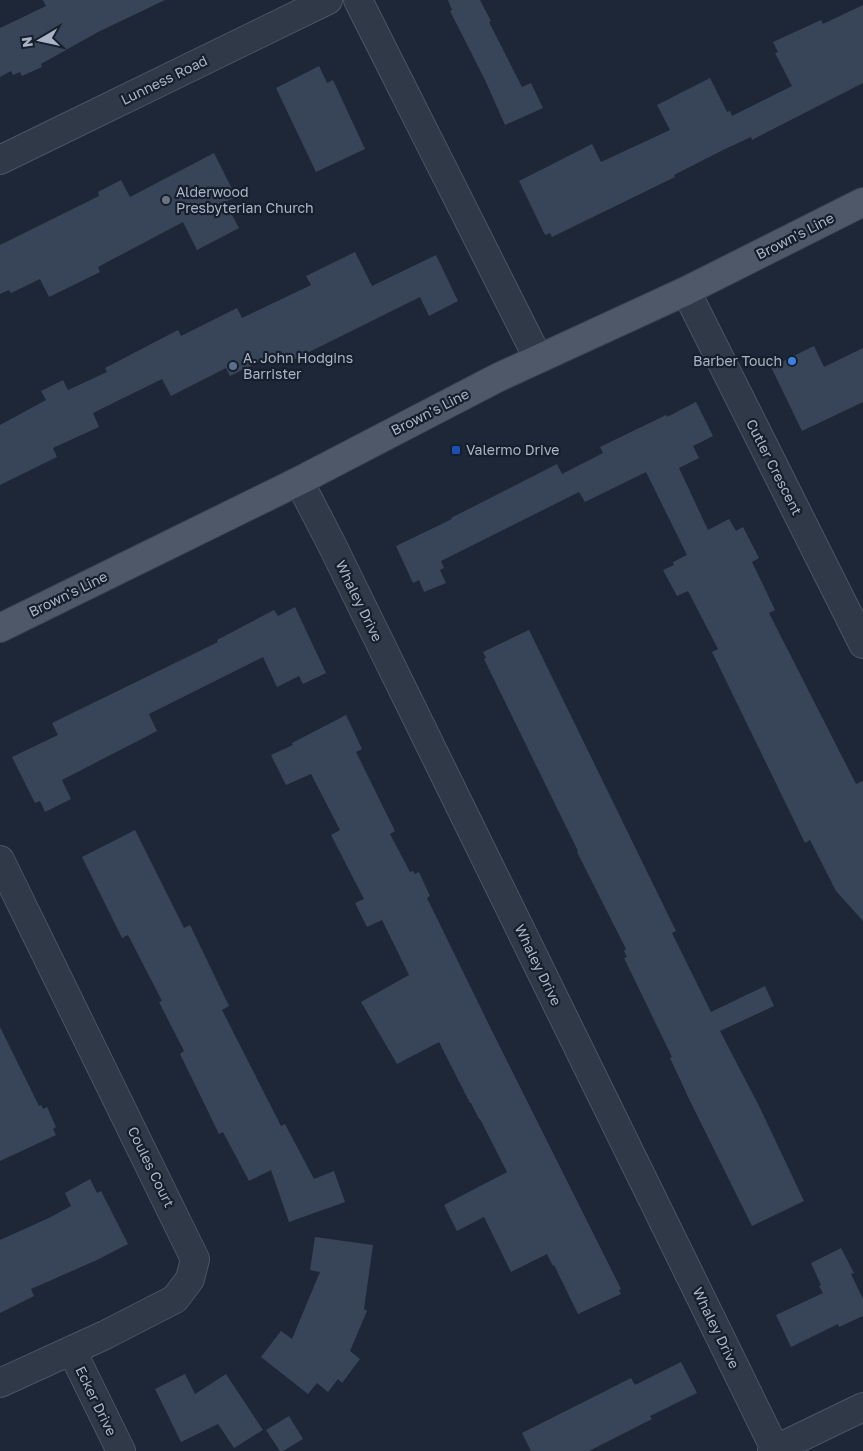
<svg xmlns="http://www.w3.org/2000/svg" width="863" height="1451" font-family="'Golos Text',sans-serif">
<rect width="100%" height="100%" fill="#1d2737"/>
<g fill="#384559">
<polygon points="43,0 165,0 98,32 41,64 42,67 22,76 20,72 13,75 11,71 0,77 0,28 46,6"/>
<polygon points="448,0 480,0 491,21 489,22 522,87 531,83 543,108 505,125 485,80 450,11 452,10"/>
<polygon points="863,5 863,83 752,140 751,137 723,150 674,175 675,177 552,237 550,233 545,235 519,181 592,144 601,162 670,130 657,105 710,78 727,112 730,111 732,116 792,86 775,53 778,52 773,42 821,20 823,24"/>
<polygon points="319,66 327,83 333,80 365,149 316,172 276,88"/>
<polygon points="214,153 236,197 225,202 239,228 197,250 183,222 98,267 100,272 49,297 40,279 11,293 9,290 0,294 0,245 99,196 98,192 121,180 130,197"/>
<polygon points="355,252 372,286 436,255 458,301 429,316 420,297 287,363 281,351 230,376 226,368 171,396 162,379 93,413 99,427 53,448 57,457 0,485 0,425 46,400 41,391 63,380 68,390 107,372 105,368 178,330 181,336 237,308 242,318 311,285 306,276"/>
<polygon points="814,346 824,367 863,348 863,402 802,431 771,367"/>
<polygon points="696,402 713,436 693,446 699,458 679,468 708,530 729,519 736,531 743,527 759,558 752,562 775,610 769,613 856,784 863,781 863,921 836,891 810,840 805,843 712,652 718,649 688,591 677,596 663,570 674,565 673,562 687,555 646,472 585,502 579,492 441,561 444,568 440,570 446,583 424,592 419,580 413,583 396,546 452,519 451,518 557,464 562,474 603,453 600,447 666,415 667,417"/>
<polygon points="295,607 326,673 303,684 299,676 277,687 263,657 149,714 157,731 62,780 71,799 45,812 40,801 35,803 12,757 58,735 52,723 218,642 217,640 274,610 278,616"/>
<polygon points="529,630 676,931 672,933 711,1012 765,986 774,1006 720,1031 759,1106 804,1201 752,1226 690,1101 670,1058 672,1057 624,958 627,957 624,951 626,949 577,852 578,851 484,659 486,658 483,652"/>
<polygon points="346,715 362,749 356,752 395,831 390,834 410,872 413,871 415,874 419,872 430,896 427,898 493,1033 621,1289 619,1290 621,1294 578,1314 554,1265 553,1266 547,1254 511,1272 484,1217 457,1231 444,1205 507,1172 480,1119 479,1119 471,1103 470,1103 439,1042 397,1064 361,1002 409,975 382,920 367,927 355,903 364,899 331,835 340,830 311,774 286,785 271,755 293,745 292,743"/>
<polygon points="135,830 184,928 190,925 229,1006 222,1010 281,1126 285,1124 314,1179 334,1171 345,1202 289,1222 271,1170 249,1181 223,1132 219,1134 180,1054 184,1051 159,1002 162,1001 128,935 122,938 82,857"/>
<polygon points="0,1027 39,1106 41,1105 43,1109 47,1107 56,1127 53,1129 56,1135 0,1161"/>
<polygon points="90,1179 97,1193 101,1191 128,1244 97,1260 31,1289 34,1296 0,1313 0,1240 51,1217 71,1206 65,1193"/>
<polygon points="315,1237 373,1245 364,1309 367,1311 350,1351 360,1359 342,1383 338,1379 328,1392 317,1383 308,1394 261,1357 281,1331 292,1339 320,1272 310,1270"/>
<polygon points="841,1248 854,1273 851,1274 863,1299 863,1316 839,1327 838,1324 791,1347 776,1315 823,1293 819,1286 821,1285 811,1263"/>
<polygon points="681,1362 697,1393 650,1416 652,1419 589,1451 531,1451 522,1433 631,1378 635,1385"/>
<polygon points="185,1374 195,1394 226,1374 263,1430 234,1448 218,1424 181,1442 155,1389"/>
<polygon points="289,1416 303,1439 283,1451 280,1451 266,1430"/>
</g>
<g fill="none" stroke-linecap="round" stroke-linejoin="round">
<defs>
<g id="street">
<polyline points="358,0 538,358"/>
<polyline points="0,160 328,0"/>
<polyline points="686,291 863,644"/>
<polyline points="299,481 332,545 775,1449"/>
<polyline points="0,860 195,1259 190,1279 175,1299 105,1335 0,1383"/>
<polyline points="72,1351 121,1451"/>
<polyline points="772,1451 863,1407"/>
</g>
<polyline id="primary" points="0,628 299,481 497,378 686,291 863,202"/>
</defs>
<use href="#street" stroke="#4b5463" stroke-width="30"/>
<use href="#primary" stroke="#3a4351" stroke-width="30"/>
<use href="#street" stroke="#303948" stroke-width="28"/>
<use href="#primary" stroke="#4e5868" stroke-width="28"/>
</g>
<circle fill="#6b7280" stroke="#161f2c" stroke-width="2" cx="166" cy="200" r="5"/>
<circle fill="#3f7fe0" stroke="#161f2c" stroke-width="2" cx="792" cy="361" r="5"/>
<circle fill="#5c6f8a" stroke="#161f2c" stroke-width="2" cx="233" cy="366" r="5"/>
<rect fill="#1a4fb4" stroke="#161f2c" stroke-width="2" x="451" y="445" width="10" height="10" rx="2.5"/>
<g text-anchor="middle" stroke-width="4.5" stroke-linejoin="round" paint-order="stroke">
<g font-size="14" fill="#aab4c6" stroke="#161f2c">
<text transform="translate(164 80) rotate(-26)" y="5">Lunness Road</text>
<text transform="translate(795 236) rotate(-27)" y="5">Brown's Line</text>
<text transform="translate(430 412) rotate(-27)" y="5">Brown's Line</text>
<text transform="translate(774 467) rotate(63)" y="5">Cutler Crescent</text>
<text transform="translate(68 594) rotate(-26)" y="5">Brown's Line</text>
<text transform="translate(359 601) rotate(64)" y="5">Whaley Drive</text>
<text transform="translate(538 965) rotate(64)" y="5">Whaley Drive</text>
<text transform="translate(151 1167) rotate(64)" y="5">Coules Court</text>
<text transform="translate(716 1328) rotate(64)" y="5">Whaley Drive</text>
<text transform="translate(96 1401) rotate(64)" y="5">Ecker Drive</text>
</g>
<g font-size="14" fill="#aab4c6" stroke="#161f2c" text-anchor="start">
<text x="176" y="197">Alderwood<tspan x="176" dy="16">Presbyterian Church</tspan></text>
<text x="243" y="363">A. John Hodgins<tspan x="243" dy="16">Barrister</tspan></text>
<text x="782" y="366" text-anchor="end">Barber Touch</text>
<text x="466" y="455">Valermo Drive</text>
</g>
</g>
<g transform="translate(40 40) rotate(261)" stroke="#161f2c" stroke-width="4" paint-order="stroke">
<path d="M0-4L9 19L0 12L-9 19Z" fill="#aab4c6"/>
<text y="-8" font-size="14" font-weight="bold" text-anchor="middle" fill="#aab4c6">N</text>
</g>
</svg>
